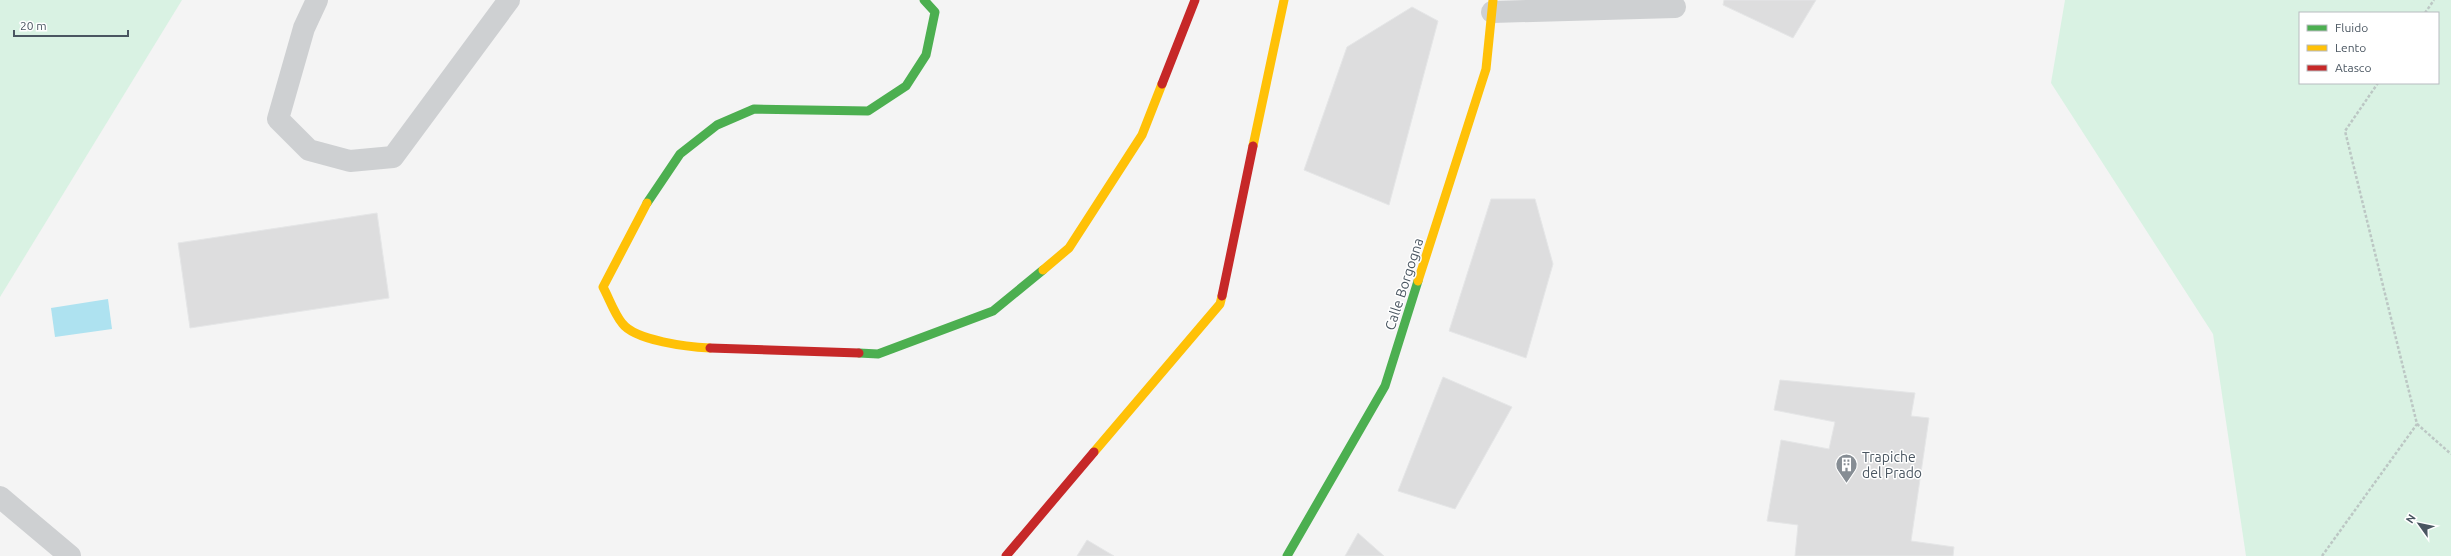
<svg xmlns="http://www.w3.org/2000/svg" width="2451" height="556" font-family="Ubuntu,sans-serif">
<rect width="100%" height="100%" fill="#f4f4f4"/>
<g fill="#d9f2e3" fill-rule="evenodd">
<polygon points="0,0 182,0 0,297"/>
<path d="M2065,0H2451V556H2246L2213,334L2051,83ZM2300,13H2438V83H2300Z"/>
</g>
<polygon fill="#aee2f0" points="108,299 112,329 55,337 51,308"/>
<g fill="#ddddde" stroke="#e5e6e7">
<polygon points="1724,0 1816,0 1793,38 1723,5"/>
<polygon points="1412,7 1438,21 1389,205 1304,170 1347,47"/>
<polygon points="1491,199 1535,199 1553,264 1526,358 1449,331"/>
<polygon points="377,213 389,298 190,328 178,243"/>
<polygon points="1443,377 1512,407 1455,509 1398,491"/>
<polygon points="1780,380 1915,393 1911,416 1929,418 1911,541 1954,547 1953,556 1795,556 1798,525 1767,521 1781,440 1829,449 1835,422 1774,410"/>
<polygon points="1358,533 1384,556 1345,556"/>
<polygon points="1087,540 1114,556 1077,556"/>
</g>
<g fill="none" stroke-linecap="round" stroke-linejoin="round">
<g stroke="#bcc7c4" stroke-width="2.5" stroke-dasharray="3 2" stroke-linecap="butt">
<polyline points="2425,13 2434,0"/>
<polyline points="2417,424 2451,454"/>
<polyline points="2322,556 2417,424 2345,131 2378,83"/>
</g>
<g stroke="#ced0d2" stroke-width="22">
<polyline points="317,0 304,28 278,119 309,150 350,161 393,157 509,0"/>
<polyline points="1492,12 1675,7"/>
<polyline points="0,497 70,556"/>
</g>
<g stroke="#4caf50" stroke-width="9">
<polyline points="647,203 680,154 717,125 754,109 868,111 906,86 926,55 935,12 924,0"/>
<polyline points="859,353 878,354 993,311 1043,270"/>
<polyline points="1287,556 1385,386 1418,281"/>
</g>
<g stroke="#ffc107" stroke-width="9">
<polyline points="1253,146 1284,0"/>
<path d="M647,203L603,287C609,298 614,313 622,323C635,341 689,347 710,348"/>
<polyline points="1043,270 1069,248 1142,135 1162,84"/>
<polyline points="1418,281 1486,69 1493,0"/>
<polyline points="1094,452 1220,304 1222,296"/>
</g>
<g stroke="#c62828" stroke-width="9">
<polyline points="1162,84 1195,0"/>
<polyline points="1222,296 1253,146"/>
<polyline points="710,348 859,353"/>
<polyline points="1006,556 1094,452"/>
</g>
</g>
<defs>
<symbol id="building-pin" viewBox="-11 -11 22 30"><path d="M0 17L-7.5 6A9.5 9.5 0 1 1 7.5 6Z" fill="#868d94" stroke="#fff"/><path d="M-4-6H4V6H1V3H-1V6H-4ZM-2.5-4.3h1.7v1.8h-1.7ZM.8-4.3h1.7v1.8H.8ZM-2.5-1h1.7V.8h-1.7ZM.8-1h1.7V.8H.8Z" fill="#fff"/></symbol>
</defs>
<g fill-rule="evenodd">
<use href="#building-pin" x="1834" y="452" width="25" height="34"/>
</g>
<g text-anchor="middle" stroke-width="3" stroke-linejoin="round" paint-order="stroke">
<g font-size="14" fill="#4a5661" stroke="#fff">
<text transform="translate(1404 284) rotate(-72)" y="5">Calle Borgogna</text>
</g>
<g font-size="14" fill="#4a5661" stroke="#fff" text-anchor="start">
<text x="1862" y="462">Trapiche<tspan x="1862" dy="16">del Prado</tspan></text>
</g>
</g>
<rect x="2299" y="12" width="140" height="72" fill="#ffffff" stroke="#b7bbc0"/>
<rect x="2307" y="25" width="20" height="6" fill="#4caf50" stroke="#b7bbc0"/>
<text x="2335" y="32" font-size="12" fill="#4a5661">Fluido</text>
<rect x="2307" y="45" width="20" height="6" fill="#ffc107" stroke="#b7bbc0"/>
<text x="2335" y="52" font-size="12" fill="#4a5661">Lento</text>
<rect x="2307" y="65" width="20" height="6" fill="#c62828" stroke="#b7bbc0"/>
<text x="2335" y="72" font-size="12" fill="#4a5661">Atasco</text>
<g transform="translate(2419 524) rotate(303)" stroke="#ffffff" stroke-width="3" paint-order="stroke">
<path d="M0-3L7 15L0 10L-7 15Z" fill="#4a5661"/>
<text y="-6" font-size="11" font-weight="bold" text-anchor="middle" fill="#4a5661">N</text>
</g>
<path d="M14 30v6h114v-6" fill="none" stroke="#4a5661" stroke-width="2"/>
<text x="20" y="30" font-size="12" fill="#4a5661" stroke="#ffffff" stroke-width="3" paint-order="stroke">20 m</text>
</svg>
